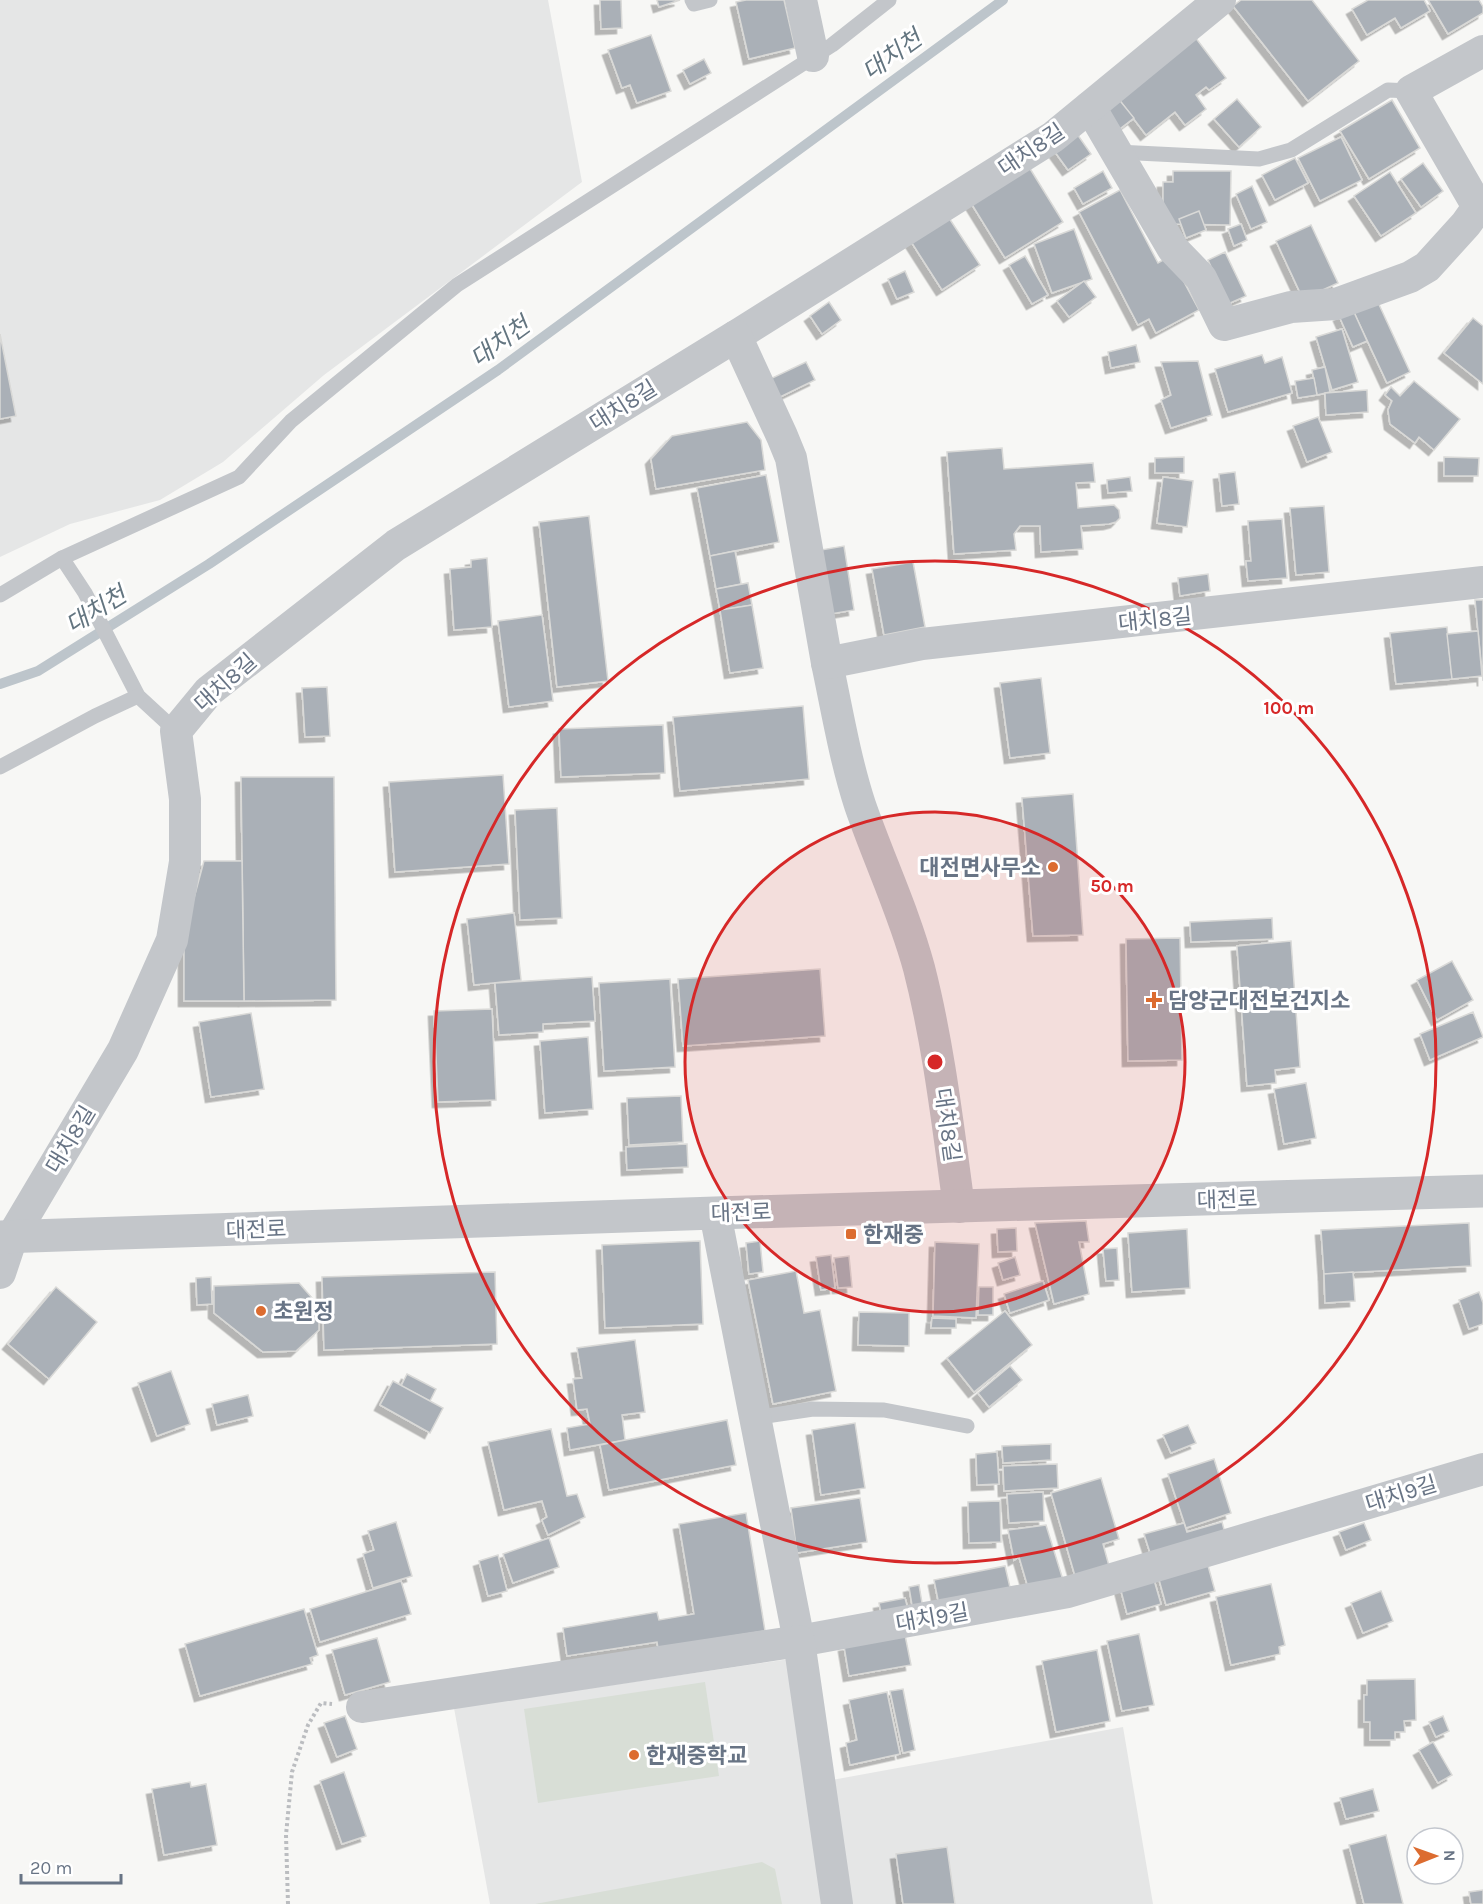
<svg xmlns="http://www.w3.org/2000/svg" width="1483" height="1904" font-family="Karla,'Noto Sans KR',sans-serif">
<defs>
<filter id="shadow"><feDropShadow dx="-5.5" dy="5.5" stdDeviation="0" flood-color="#0004"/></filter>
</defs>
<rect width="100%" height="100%" fill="#f7f7f5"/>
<g fill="#e5e6e6">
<polygon points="0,0 548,0 582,182 324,375 223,462 160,500 70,524 0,557"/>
<polygon points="790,1659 810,1784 1123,1727 1153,1904 490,1904 454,1708"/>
</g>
<g fill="#d8ded6">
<polygon points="705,1682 719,1776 538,1803 524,1709"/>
<polygon points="762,1862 775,1869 782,1904 535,1904"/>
</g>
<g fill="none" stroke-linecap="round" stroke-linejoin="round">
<polyline stroke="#bdc5cb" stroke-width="10" points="0,684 38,671 209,564 498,370 1003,0"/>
</g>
<g fill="#aab0b7" stroke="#d9d9d7" stroke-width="1.5" filter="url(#shadow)">
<polygon points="600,0 621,0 622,28 601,29"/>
<polygon points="657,0 680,0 659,7"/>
<polygon points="746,0 784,0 795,48 749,59 736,2"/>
<polygon points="1241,0 1312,0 1359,61 1308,101 1233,6"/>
<polygon points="1368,0 1424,0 1430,11 1401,28 1395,18 1367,35 1352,9"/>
<polygon points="1428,0 1479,0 1483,7 1483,13 1448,34"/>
<polygon points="651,35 671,91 637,103 630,85 622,88 608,50"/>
<polygon points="1195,37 1226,78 1209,90 1206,87 1196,95 1206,109 1185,125 1175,112 1146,135 1117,97"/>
<polygon points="704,59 711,73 690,84 683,70"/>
<polygon points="1117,97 1134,118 1117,131 1101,110"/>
<polygon points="1237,99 1261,127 1239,147 1214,119"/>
<polygon points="1392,100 1420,148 1369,179 1340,131"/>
<polygon points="1075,131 1091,154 1068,170 1052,148"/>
<polygon points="1341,137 1362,180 1320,201 1298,158"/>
<polygon points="1295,158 1308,183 1275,200 1262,175"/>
<polygon points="1423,163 1443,191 1421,207 1401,179"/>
<polygon points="1029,167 1063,222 1005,258 971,203"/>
<polygon points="1103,171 1112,188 1083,204 1074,188"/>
<polygon points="1173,171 1231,171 1230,225 1163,224 1163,182 1173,182"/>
<polygon points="1390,172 1416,213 1381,236 1354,196"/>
<polygon points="1252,186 1267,222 1251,229 1236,194"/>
<polygon points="1120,190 1158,263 1170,256 1199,310 1156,333 1149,319 1138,325 1079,212"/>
<polygon points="1199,211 1206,230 1186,238 1179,219"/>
<polygon points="947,215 980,265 942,290 910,240"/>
<polygon points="1241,224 1247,240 1234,246 1228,229"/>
<polygon points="1311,225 1338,283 1303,299 1276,241"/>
<polygon points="1074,229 1092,279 1052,293 1034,244"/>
<polygon points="1225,252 1246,296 1228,304 1208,260"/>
<polygon points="1025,256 1048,295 1032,304 1009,265"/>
<polygon points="905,271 914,292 897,299 888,279"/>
<polygon points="1084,281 1096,297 1069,317 1057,301"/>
<polygon points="1376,298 1410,372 1387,383 1353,310"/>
<polygon points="829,302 841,320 822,334 810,316"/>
<polygon points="1353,310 1367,341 1353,347 1339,316"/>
<polygon points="1473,318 1483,326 1483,384 1444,353"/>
<polygon points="1342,329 1358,382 1332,390 1316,337"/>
<polygon points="0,334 16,416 0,419"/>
<polygon points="1136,345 1140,362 1111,368 1108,352"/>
<polygon points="1262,355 1265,363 1282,357 1292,393 1228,412 1215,369"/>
<polygon points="1198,361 1212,415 1171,428 1161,400 1171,395 1161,362"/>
<polygon points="806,362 815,380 778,398 770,379"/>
<polygon points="1325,367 1330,392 1317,395 1312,370"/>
<polygon points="1314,378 1317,395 1298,398 1295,381"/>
<polygon points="1414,381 1460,419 1434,450 1419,437 1415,443 1390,424 1388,410 1392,401 1385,395 1391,387 1400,396"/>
<polygon points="1367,390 1368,412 1326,415 1325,393"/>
<polygon points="1318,417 1332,452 1307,462 1293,426"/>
<polygon points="747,422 761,440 765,470 656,489 651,459 672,436"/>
<polygon points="1002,448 1004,469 1093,463 1095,482 1076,483 1078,508 1114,505 1119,510 1120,518 1116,522 1109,524 1081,526 1083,549 1041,552 1040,526 1020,526 1014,534 1016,550 954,554 947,452"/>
<polygon points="1184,457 1184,473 1155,473 1155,458"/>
<polygon points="1444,457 1479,458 1478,476 1444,476"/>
<polygon points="1235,472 1239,504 1222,506 1219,474"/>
<polygon points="766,475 779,542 710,556 697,488"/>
<polygon points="1130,477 1132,491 1108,493 1107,480"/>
<polygon points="1163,477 1193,481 1187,527 1157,523"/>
<polygon points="1324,506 1329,572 1296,575 1290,508"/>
<polygon points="589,516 608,681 557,687 539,522"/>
<polygon points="1282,519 1287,578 1248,581 1246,561 1251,561 1248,521"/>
<polygon points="844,546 854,610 825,615 815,551"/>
<polygon points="735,551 741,584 716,589 710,556"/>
<polygon points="487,558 492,627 454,630 450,569 471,567 471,560"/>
<polygon points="913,562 925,627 884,635 872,569"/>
<polygon points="1208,574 1210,591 1180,596 1178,578"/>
<polygon points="748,583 752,605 720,610 716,589"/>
<polygon points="1475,600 1483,600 1483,681 1478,631"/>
<polygon points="752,605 763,668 730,673 720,610"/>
<polygon points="542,615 553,701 509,707 498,621"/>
<polygon points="1447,627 1452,679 1396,684 1390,633"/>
<polygon points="1478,631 1482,676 1452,679 1447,634"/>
<polygon points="1041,678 1050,753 1010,758 1000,683"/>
<polygon points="327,687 330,736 305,737 302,688"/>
<polygon points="803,706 809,779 680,791 673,717"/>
<polygon points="663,725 665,773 561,777 559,729"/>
<polygon points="503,775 509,864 395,872 389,782"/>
<polygon points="241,777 334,777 336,1000 244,1001"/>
<polygon points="1073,794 1083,935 1033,936 1022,798"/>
<polygon points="557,808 562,918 520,920 515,810"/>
<polygon points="204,861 242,861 244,1001 184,1001 184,935"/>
<polygon points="514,913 521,980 474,985 467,919"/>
<polygon points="1272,918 1273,939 1191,942 1190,922"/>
<polygon points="1180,938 1182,1060 1128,1061 1126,939"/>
<polygon points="1291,941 1300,1067 1275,1070 1276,1083 1247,1086 1237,946"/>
<polygon points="1452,961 1473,1000 1437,1020 1417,980"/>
<polygon points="820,969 825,1036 683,1046 678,979"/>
<polygon points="592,977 595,1021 543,1024 543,1032 499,1035 495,983"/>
<polygon points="670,979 675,1067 604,1071 599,983"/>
<polygon points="492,1009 496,1100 438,1102 434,1011"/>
<polygon points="1473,1012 1483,1037 1430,1060 1420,1034"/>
<polygon points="251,1013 264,1089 211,1097 199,1022"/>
<polygon points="588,1037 593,1109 545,1113 540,1041"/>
<polygon points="1306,1083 1316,1138 1284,1144 1274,1089"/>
<polygon points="681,1096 683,1142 629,1145 627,1098"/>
<polygon points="687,1144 688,1167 627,1170 626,1147"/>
<polygon points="1086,1221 1089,1242 1079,1242 1089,1294 1054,1304 1035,1223"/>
<polygon points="1469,1223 1471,1266 1324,1274 1321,1230"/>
<polygon points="1016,1228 1017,1251 998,1252 997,1229"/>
<polygon points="1187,1229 1190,1288 1132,1292 1128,1233"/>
<polygon points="700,1241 703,1324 605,1328 602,1245"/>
<polygon points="760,1241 763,1272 749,1274 746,1243"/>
<polygon points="935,1242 979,1244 976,1318 933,1316"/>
<polygon points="1117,1248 1119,1280 1106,1281 1103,1249"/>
<polygon points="831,1255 835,1288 821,1290 816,1257"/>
<polygon points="849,1256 852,1287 838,1288 834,1258"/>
<polygon points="1015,1257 1020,1275 1003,1280 998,1263"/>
<polygon points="796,1271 804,1313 820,1310 836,1391 773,1404 748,1280"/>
<polygon points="495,1272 497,1344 324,1350 322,1277"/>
<polygon points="1353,1272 1355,1301 1325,1303 1324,1274"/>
<polygon points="211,1277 212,1304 197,1305 196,1278"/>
<polygon points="1043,1281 1049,1300 1010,1313 1004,1294"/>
<polygon points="299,1283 319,1306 319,1330 296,1351 263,1352 214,1313 214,1286"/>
<polygon points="56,1287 97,1322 49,1379 8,1344"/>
<polygon points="979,1287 993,1287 993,1315 978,1315"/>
<polygon points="1479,1292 1483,1303 1483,1324 1469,1329 1459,1300"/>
<polygon points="1005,1311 1032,1345 974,1392 947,1358"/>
<polygon points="859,1312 909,1313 909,1346 858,1345"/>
<polygon points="932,1318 956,1319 956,1328 931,1328"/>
<polygon points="635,1340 645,1412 622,1415 625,1440 570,1450 567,1428 590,1424 587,1409 577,1410 573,1379 582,1378 577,1348"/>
<polygon points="1010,1366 1022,1380 989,1407 978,1393"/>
<polygon points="171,1371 190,1424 157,1436 138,1383"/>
<polygon points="407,1374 436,1389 430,1401 401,1386"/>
<polygon points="393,1381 443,1408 430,1433 380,1405"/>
<polygon points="248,1395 253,1416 217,1425 212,1404"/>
<polygon points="727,1420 736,1465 609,1490 600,1445"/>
<polygon points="855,1423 865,1488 821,1495 812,1430"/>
<polygon points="1188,1425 1196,1443 1171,1453 1163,1435"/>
<polygon points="551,1429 567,1496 577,1494 585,1517 548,1535 542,1520 547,1517 542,1501 504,1510 488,1442"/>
<polygon points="1051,1444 1051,1460 1003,1463 1002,1446"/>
<polygon points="997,1452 999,1484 977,1485 976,1454"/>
<polygon points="1214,1459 1231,1513 1186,1528 1168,1474"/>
<polygon points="1057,1464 1058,1488 1004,1491 1003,1466"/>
<polygon points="1101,1478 1119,1539 1103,1544 1109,1566 1075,1576 1051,1493"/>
<polygon points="1043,1492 1044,1521 1009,1523 1007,1494"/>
<polygon points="860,1498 867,1542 797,1553 791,1508"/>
<polygon points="1000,1501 1001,1542 969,1543 968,1502"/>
<polygon points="746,1513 765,1631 658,1648 657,1642 567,1656 563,1628 657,1612 659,1620 694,1614 679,1524"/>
<polygon points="396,1522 412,1576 373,1588 363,1554 374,1550 368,1531"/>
<polygon points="1222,1522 1226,1537 1152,1559 1144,1534 1184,1523 1187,1532"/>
<polygon points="1364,1523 1371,1540 1346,1550 1339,1532"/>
<polygon points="1046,1525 1063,1580 1029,1591 1019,1557 1014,1560 1008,1530"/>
<polygon points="549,1538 559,1567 513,1583 503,1554"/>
<polygon points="498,1555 507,1591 488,1596 479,1561"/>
<polygon points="1207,1562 1215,1591 1166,1605 1158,1576"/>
<polygon points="1005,1566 1012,1596 940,1610 934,1580"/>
<polygon points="1152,1573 1161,1604 1127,1614 1119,1583"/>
<polygon points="401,1581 411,1614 320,1642 310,1609"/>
<polygon points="1271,1584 1285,1645 1279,1647 1280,1654 1231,1665 1216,1597"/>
<polygon points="919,1585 923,1609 913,1611 909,1587"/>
<polygon points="1381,1591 1393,1621 1363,1633 1351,1603"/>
<polygon points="905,1598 909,1613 882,1618 879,1603"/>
<polygon points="304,1609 318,1655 310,1658 312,1664 200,1696 185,1644"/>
<polygon points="1139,1634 1154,1705 1122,1711 1107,1641"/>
<polygon points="905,1635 911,1665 849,1676 844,1646"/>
<polygon points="377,1638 390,1682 345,1695 332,1650"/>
<polygon points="1097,1650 1110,1721 1056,1732 1042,1661"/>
<polygon points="1415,1679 1416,1720 1404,1721 1405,1732 1395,1732 1395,1740 1370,1740 1370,1722 1364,1722 1364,1695 1367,1695 1367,1680"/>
<polygon points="903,1689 915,1750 903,1753 890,1691"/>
<polygon points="887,1692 900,1754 850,1765 846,1743 857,1740 849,1700"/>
<polygon points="345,1716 357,1749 337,1757 324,1723"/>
<polygon points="1443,1716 1449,1731 1436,1737 1429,1722"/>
<polygon points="1433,1742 1452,1775 1438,1783 1419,1750"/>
<polygon points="344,1772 366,1836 342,1844 320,1781"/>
<polygon points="190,1782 191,1787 206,1784 217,1845 164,1855 152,1789"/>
<polygon points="1373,1789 1379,1811 1346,1819 1340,1798"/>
<polygon points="1386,1835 1403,1904 1364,1904 1349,1845"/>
<polygon points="947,1847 955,1904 903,1904 896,1854"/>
<polygon points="1483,1890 1483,1904 1471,1904 1469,1892"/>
</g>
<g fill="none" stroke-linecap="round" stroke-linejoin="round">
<polyline stroke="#bbbdc0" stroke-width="4" stroke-dasharray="3 3" stroke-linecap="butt" points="288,1904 286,1835 292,1772 308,1725 321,1703 332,1704"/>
<g stroke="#c3c6ca" stroke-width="15">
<polyline points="692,0 694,4 710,0"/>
<polyline points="1117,152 1259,159 1291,150 1388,90 1411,91"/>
<polyline points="62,558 85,593 138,696 176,731"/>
<polyline points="0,595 62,558 239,477 291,421 457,285 832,45 889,0"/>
<polyline points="0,767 95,716 138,696"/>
<polyline points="754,1418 813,1409 884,1410 967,1426"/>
</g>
<g stroke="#c3c6ca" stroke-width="32">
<polyline points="801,0 813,56"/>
<polyline points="1090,107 1173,249 1201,278 1224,325 1291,307 1336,304 1410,277 1427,267 1466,224 1478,207 1411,91 1483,51"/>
<polyline points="736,336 1053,137 1220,0"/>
<path d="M827,663C837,710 845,759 860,805C879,860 904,912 919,968C939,1046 948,1127 959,1207"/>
<polyline points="715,1213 799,1641 1068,1592 1483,1469"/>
<polyline points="0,1273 12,1237 123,1050 172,940 185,862 185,799 176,731 209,691 396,545 736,336 782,436 791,458 827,663 922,644 1483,582"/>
<polyline points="362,1707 799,1641 837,1904"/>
</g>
<polyline stroke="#c3c6ca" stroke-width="33" points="0,1237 715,1213 1483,1191"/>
</g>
<circle cx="935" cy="1062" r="250" fill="#d62828" fill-opacity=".12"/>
<g fill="none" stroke="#d62828" stroke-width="3">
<circle cx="935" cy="1062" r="250"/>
<circle cx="935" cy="1062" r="501"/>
</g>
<g fill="#dc6c30" stroke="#fff" stroke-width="2">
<circle cx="1053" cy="867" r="6"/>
<path d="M1151 991h6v6h6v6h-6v6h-6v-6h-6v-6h6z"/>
<rect x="845" y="1228" width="12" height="12" rx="3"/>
<circle cx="261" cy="1311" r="6"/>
<circle cx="634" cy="1755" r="6"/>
</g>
<g text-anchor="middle" stroke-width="6" stroke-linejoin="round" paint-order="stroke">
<g font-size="22" fill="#687485" stroke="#fff">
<text transform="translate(1031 149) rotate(-34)" y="8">대치8길</text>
<text transform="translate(623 405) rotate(-32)" y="8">대치8길</text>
<text transform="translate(1155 619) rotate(-6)" y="8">대치8길</text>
<text transform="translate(225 682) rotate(-42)" y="8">대치8길</text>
<text transform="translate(948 1125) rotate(82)" y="8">대치8길</text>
<text transform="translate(70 1139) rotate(-59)" y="8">대치8길</text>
<text transform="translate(1227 1199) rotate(-2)" y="8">대전로</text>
<text transform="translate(741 1212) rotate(-2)" y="8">대전로</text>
<text transform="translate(256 1229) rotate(-2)" y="8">대전로</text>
<text transform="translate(1401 1493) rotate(-17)" y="8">대치9길</text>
<text transform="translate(932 1617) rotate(-10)" y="8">대치9길</text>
</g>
<g font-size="22" font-weight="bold" fill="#687485" stroke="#fff" text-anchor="start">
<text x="1041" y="875" text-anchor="end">대전면사무소</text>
<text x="1168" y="1008">담양군대전보건지소</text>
<text x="863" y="1242">한재중</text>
<text x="273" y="1319">초원정</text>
<text x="646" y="1763">한재중학교</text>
</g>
<g font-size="24" font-style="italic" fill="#637580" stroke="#fff">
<text transform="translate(892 55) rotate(-36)" y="8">대치천</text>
<text transform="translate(500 342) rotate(-36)" y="8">대치천</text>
<text transform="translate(96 610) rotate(-32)" y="8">대치천</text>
</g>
</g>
<circle cx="935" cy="1062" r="9" fill="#d62828" stroke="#fff" stroke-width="3"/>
<g font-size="18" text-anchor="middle" font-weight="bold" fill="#d62828" stroke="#fff" stroke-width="6" stroke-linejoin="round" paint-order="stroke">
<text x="1289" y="714">100 m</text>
<text x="1112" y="892">50 m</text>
</g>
<g transform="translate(1435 1856) rotate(89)"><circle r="28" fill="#ffffff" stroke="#c3c7ce" stroke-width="1.5"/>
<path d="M0-4.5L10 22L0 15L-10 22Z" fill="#dc6c30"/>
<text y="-9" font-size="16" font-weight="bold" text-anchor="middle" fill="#687485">N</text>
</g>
<path d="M21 1874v9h100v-9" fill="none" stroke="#687485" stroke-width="3"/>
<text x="30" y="1874" font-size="18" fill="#687485" stroke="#ffffff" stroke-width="4.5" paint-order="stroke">20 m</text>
</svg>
